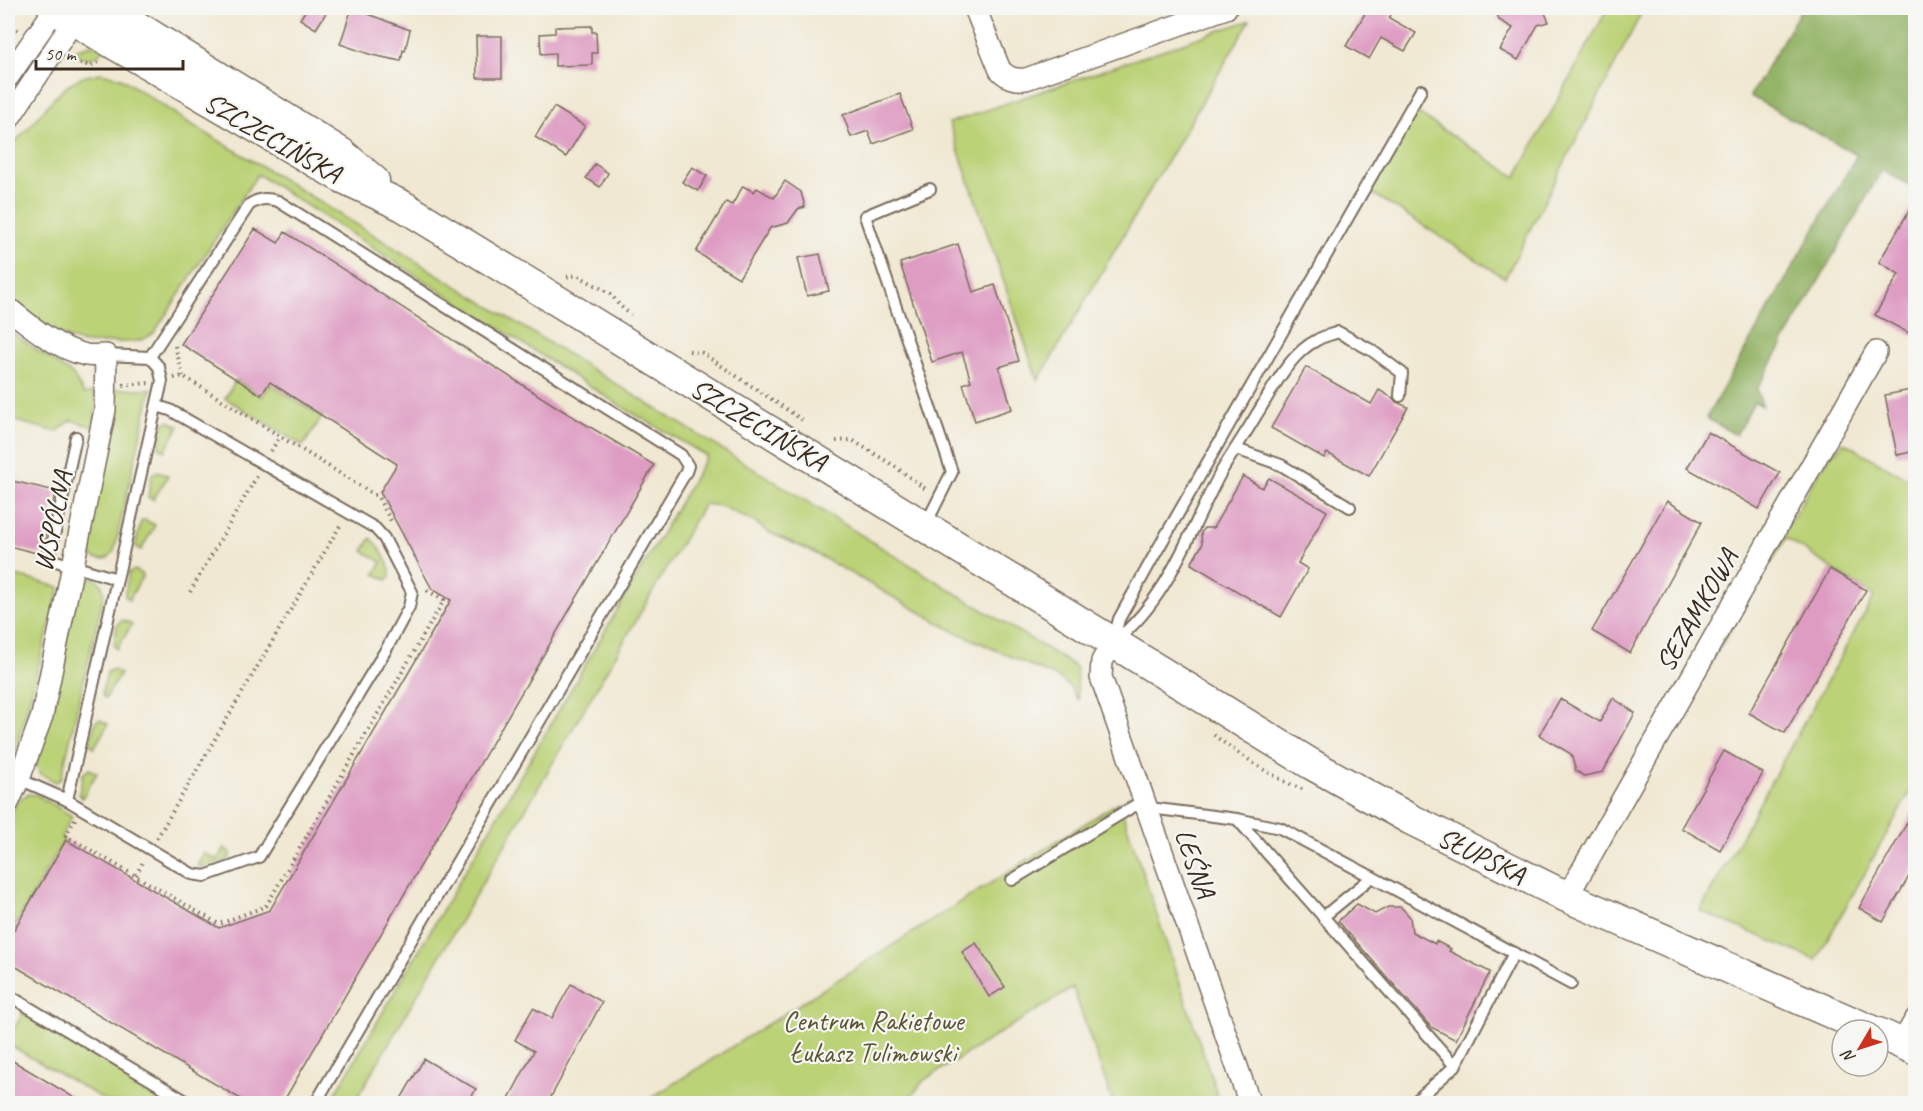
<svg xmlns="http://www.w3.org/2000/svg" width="1923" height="1111" font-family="Caveat,sans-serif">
<rect width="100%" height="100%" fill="#f6f6f2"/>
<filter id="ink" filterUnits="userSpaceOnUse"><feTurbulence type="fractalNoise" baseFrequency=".0167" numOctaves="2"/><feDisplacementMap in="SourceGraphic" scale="12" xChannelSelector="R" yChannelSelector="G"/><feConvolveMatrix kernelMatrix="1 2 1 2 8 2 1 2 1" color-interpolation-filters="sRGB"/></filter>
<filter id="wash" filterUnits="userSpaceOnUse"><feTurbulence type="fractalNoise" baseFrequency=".008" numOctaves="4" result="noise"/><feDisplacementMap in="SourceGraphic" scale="24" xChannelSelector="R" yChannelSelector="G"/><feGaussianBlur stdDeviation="1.35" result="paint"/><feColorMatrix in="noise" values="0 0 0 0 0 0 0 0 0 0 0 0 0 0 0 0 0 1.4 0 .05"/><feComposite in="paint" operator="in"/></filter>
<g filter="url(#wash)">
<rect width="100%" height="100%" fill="#f0e8d2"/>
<g fill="#bbd277" stroke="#7b7e4a" stroke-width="1.5">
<polygon points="1608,8 1644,8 1505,278 1369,191 1414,111 1516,177"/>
<polygon points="1250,20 1038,381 949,123"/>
<path d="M91,45L105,47C97,61 84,61 71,51Z"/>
<path d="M101,73L121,78L189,123L263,167L1076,667L1078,700L1070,687L1060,679L952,630L813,552L768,532L753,521L721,506L704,504L354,1103H330L707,456L619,405L259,175H257L154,333C141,343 130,342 114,342C105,343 94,344 85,343C59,339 28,314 8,298V148C34,128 49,95 78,79C85,75 94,75 101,73Z"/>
<polygon points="8,330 73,375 84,394 94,392 96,408 93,427 71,420 57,432 8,419"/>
<polygon points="236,380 262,397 270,384 322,417 303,446 225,398"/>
<path d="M116,389H151L114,551L108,558C97,562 90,557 86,548Z"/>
<polygon points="169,421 179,426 165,451 159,447 163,424"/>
<polygon points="1843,442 1915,483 1915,783 1816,960 1700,911 1874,596 1786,538 1691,695 1816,477 1835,450 1837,451"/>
<polygon points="158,471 168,476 153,500 148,497 152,474"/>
<polygon points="145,520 155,525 141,550 137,548 136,543 141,521"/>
<path d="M371,538C379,545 392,567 390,577L387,580L375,574L382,562L363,551Z"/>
<polygon points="135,570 143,575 129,600 125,596 125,593 129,572"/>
<polygon points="8,574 60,587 15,752 8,735"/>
<path d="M86,578C96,576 103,583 104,593L61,779L56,782L41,774L36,764L79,584Z"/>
<polygon points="123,620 132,624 117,649 114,646 117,624"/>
<polygon points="113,669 120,674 106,698 104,698 102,693 107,672"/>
<polygon points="99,719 108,724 94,748 90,743 95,723"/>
<polygon points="89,769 97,773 82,798 79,794 83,774"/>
<polygon points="28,794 37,795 72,816 61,837 64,840 8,938 8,821 18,800"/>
<polygon points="1119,802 1220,1103 1113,1103 1073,988 924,1080 906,1103 643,1103"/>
<polygon points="225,848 231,854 228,860 203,867 197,865 204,853 217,860"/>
<polygon points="23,1013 167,1098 164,1103 110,1103 8,1044 8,1025 14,1029"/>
</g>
<polygon fill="#94b468" stroke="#686f43" stroke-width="1.5" points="1802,8 1915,8 1915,188 1882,170 1757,389 1762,406 1754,402 1736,435 1706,418 1857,155 1750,96"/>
<g id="blocks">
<g fill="#de9cc3">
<polygon points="307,8 329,8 316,29 300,19"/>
<polygon points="352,8 410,30 405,51 403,50 401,61 372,55 340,44"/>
<polygon points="1368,8 1395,8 1389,18 1416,33 1405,51 1381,38 1369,59 1346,46"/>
<polygon points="1496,8 1538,8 1544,11 1549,22 1538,25 1518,60 1500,50 1513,28 1499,20"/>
<polygon points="592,26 592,32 596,32 597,53 592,53 592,65 555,66 555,53 541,54 540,34 555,33 555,27"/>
<polygon points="476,36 502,36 502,78 477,78"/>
<polygon points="900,94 913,129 873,144 868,131 851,137 843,115"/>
<polygon points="554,107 585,126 566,157 535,137"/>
<polygon points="595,164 608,173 600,187 586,178"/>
<polygon points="692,167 707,176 698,191 682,182"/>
<polygon points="785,181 801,192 805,207 798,209 788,223 770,228 739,278 696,252 726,202 732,205 743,186 754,192 757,188 774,198"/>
<polygon points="1916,199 1916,337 1875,315 1899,274 1879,262"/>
<polygon points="255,229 278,243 285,232 560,409 654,465 282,1104 249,1104 8,962 8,940 66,840 219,928 270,910 451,600 432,589 380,492 397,464 270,382 261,395 181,344"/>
<polygon points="958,244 973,292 995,285 1019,361 999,367 1012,409 975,421 963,384 971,381 962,352 932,362 900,263"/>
<polygon points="820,254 829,291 807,296 798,258"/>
<polygon points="1306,367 1371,404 1379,390 1393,398 1396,402 1408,407 1369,476 1327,453 1324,458 1271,428"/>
<polygon points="1916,389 1916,451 1897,455 1885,395"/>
<polygon points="1708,432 1780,473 1759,509 1687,468"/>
<polygon points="1243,476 1262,488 1269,478 1327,511 1298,563 1308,569 1281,617 1191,564 1202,545 1201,533 1204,528 1213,528"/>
<polygon points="8,480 56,491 41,554 8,546"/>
<polygon points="1667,501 1702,522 1630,653 1592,631"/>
<polygon points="1830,569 1866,590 1785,733 1749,713"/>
<polygon points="1613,698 1635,713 1603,772 1584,776 1576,771 1571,754 1539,735 1560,699 1600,722"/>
<polygon points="1724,751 1763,773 1720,850 1681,828"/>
<polygon points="1916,807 1916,864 1883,922 1859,908"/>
<polygon points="1357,904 1375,914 1388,907 1401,907 1410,917 1412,932 1435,944 1436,941 1451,949 1449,951 1490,972 1456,1040 1431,1027 1338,921"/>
<polygon points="976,943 1005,987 989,997 962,952"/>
<polygon points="571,984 602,1002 584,1036 547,1104 506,1104 534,1051 515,1040 533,1008 552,1018"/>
<polygon points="8,1058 85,1104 8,1104"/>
<polygon points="424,1059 476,1089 467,1104 398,1104"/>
</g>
</g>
</g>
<g filter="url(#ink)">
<use href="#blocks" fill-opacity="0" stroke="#7a6c5d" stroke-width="1.5"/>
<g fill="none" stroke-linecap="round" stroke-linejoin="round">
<defs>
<g id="service">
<path d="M150,357L249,205C259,198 266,198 278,201L681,455L688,466L686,472L315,1104"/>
<polyline points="76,437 49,559 117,579"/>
<polyline points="1236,449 1281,465 1350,507"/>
<polyline points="926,524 952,472 865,216 930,189"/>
<polyline points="1114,639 1119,619 1155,554 1421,90"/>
<path d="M1116,640C1170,597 1189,531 1221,472C1233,452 1246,433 1257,414C1273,389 1289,354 1317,340C1323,336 1331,335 1338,332L1371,350L1402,373L1400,396"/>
<polyline points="19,779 67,800 192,874 205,876 259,857 387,648 409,607 412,592 384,538 375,528 170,410 157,406"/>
<polyline points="67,800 162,381 159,367 150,357 106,355"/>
<polyline points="1237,819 1280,828 1372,877 1323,917"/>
<polyline points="1372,877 1571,984"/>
<polyline points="1012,880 1134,806 1237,819 1455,1066 1417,1100 1408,1104"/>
<polyline points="8,995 191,1104"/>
<polyline points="1455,1066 1514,953"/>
</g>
<g id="minor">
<path d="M975,8L1000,70C1008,78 1014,80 1026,79L1226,8"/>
<polyline points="8,77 55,9"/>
<polyline points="8,120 74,20"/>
<path d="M8,308C30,326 58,349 86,355C92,356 99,355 106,355L105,410L42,716L19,779L8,803"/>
<polyline points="1113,643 1102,661 1101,677 1250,1104"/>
<polyline points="1567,897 1876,352"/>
<polyline points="1901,1044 1916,1019"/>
</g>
<g id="secondary">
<polyline points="53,8 341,177 403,206 1311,764 1410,819 1567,897 1870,1030"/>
<polyline points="107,8 341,153 374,181"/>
<polyline points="1878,1033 1916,1050"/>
</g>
</defs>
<use href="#service" stroke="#7a6c5d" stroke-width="14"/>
<use href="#minor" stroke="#7a6c5d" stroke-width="24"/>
<use href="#secondary" stroke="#7a6c5d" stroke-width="33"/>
<g stroke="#7a6c5d" stroke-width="4" stroke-dasharray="1.5 4.5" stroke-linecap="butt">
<polyline points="8,21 18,30"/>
<polyline points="68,61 91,66 98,63"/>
<polyline points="567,277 577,275 611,294 619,305 631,315"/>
<polyline points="175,346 183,376"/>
<polyline points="689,351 702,353 804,421"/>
<polyline points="174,378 183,376 378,497 391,521"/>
<polyline points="123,385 149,383"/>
<polyline points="836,441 852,440 893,465 927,490"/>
<polyline points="271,451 280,436"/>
<polyline points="190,592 257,476"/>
<path d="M1214,735C1234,751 1281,783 1305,790"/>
<polyline points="75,819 66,836 219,924 266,906 444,600 428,591 426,588"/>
<polyline points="157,838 341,524"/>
<polyline points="136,875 144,860"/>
</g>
<use href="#service" stroke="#fff" stroke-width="10"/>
<use href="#minor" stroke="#fff" stroke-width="21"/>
<use href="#secondary" stroke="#fff" stroke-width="30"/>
</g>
</g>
<g text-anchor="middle" stroke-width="4.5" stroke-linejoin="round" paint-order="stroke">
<g font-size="28" fill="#3b2a1e" stroke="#f6f6f2">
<text transform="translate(273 137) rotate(30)" y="10">SZCZECIŃSKA</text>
<text transform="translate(759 424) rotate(31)" y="10">SZCZECIŃSKA</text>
<text transform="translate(52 521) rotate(-78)" y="10">WSPÓLNA</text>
<text transform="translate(1696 610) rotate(-60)" y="10">SEZAMKOWA</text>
<text transform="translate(1482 855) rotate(26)" y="10">SŁUPSKA</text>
<text transform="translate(1196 863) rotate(71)" y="10">LEŚNA</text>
</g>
<g font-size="28" fill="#5b5434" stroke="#f6f6f2">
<text x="873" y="1030">Centrum Rakietowe<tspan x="873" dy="32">Łukasz Tulimowski</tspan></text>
</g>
</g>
<rect width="1923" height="1111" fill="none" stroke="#f6f6f2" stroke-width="30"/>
<g transform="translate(1860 1048) rotate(231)"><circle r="28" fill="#f6f6f2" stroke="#aba49d" stroke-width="1.5"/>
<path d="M0-4.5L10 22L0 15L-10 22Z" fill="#c8321e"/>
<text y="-9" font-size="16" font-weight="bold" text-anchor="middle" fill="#3b2a1e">N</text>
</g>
<path d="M36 60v9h147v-9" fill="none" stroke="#3b2a1e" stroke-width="3"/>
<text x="45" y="60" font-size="18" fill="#3b2a1e" stroke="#f6f6f2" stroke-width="4.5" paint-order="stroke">50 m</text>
</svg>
